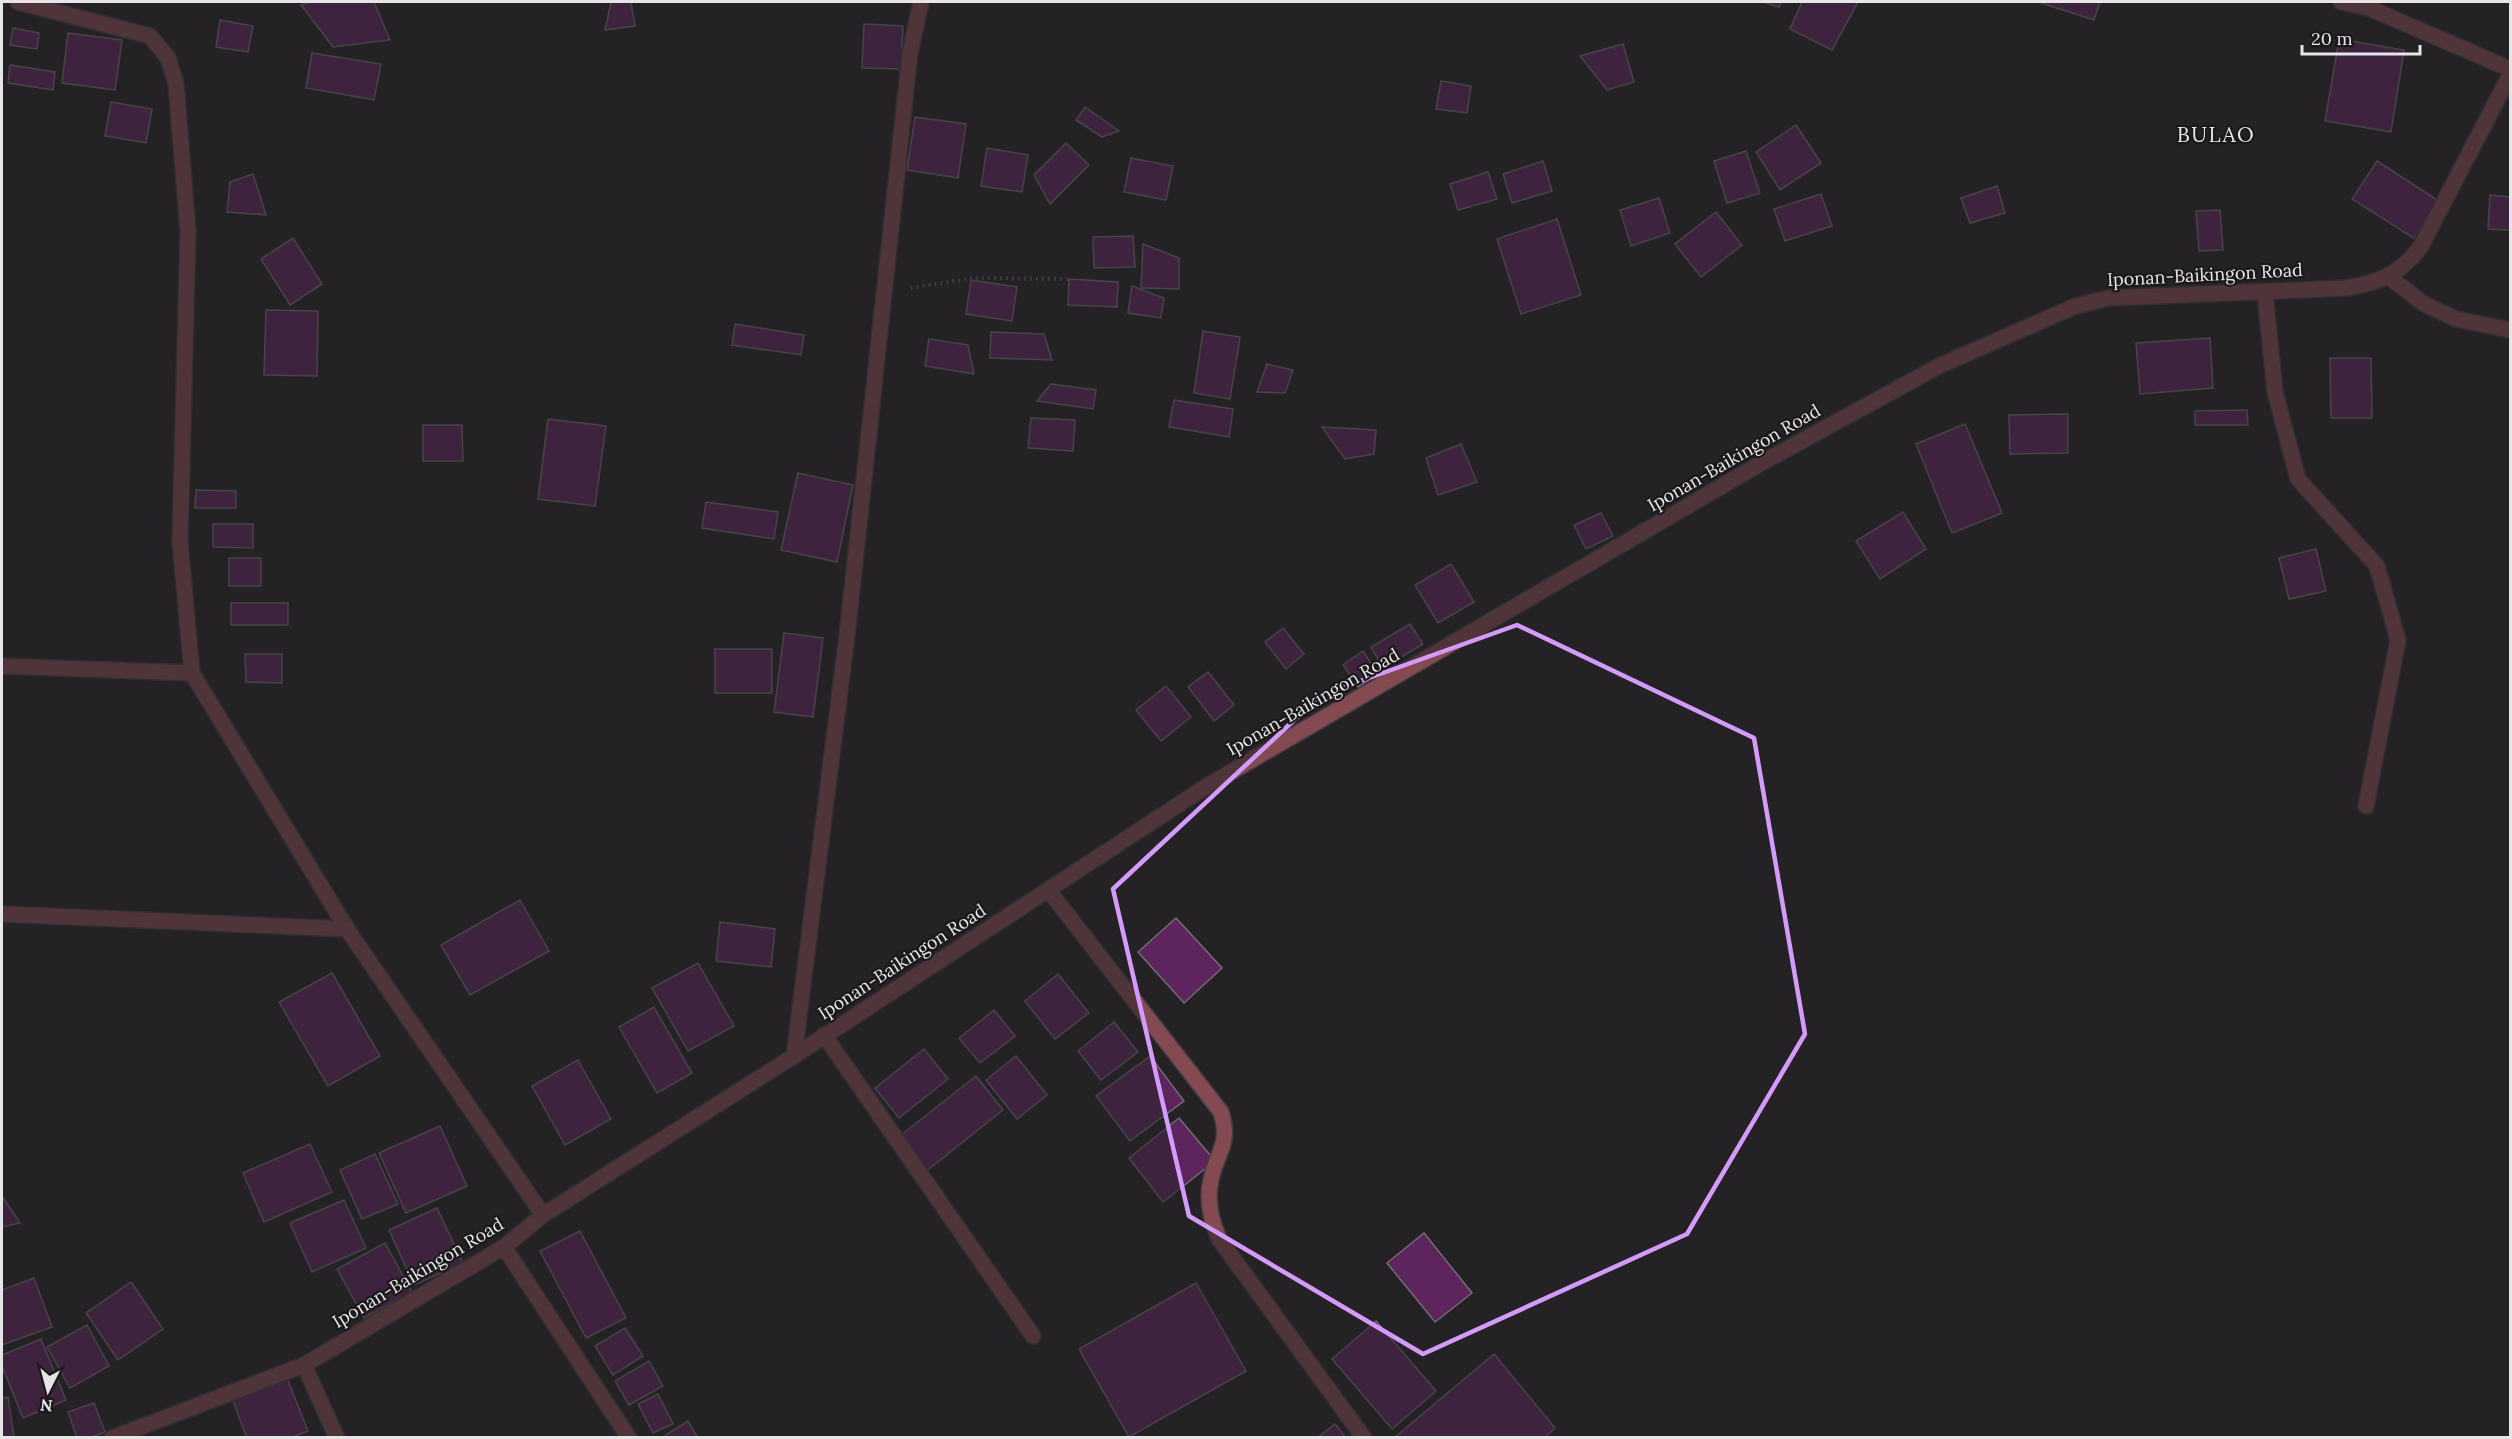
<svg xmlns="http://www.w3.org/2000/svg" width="2512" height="1439" font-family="Lora,serif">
<rect width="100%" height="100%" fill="#252225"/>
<g fill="#5d245e" stroke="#716d71" stroke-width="1.5">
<polygon points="310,2 374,2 390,40 333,47 301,5"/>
<polygon points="611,2 631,2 635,26 605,30"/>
<polygon points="1763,2 1781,2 1779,7"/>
<polygon points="1802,2 1858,2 1832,50 1790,29"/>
<polygon points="2038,2 2100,2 2094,20"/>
<polygon points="220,20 253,26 248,52 216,47"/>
<polygon points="864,24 903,26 901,69 862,68"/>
<polygon points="13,28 39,33 37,49 10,45"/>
<polygon points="68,33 122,40 115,90 62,83"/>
<polygon points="2339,39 2404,50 2391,132 2325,121"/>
<polygon points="1623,44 1634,82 1607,90 1580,56"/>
<polygon points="312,53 381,64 374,100 306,88"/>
<polygon points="10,65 55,72 53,90 8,83"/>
<polygon points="1441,81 1471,86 1467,113 1436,109"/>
<polygon points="111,102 152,109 146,143 105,136"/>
<polygon points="1085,107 1119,131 1102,137 1076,120"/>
<polygon points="915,117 966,124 958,178 907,170"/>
<polygon points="1796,125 1821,163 1780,190 1756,152"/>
<polygon points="1066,143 1089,165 1050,204 1034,175"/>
<polygon points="987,148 1028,155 1022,192 981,186"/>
<polygon points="1746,151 1760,193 1727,203 1714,161"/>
<polygon points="1131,158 1173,166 1166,200 1124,192"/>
<polygon points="1543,161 1552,191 1512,203 1503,174"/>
<polygon points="2377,161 2439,201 2415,239 2352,199"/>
<polygon points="1488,172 1497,199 1458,210 1450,184"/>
<polygon points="253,174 266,215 227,212 230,182"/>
<polygon points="1997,186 2005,213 1970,223 1961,198"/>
<polygon points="1821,194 1832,226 1785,241 1774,209"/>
<polygon points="2490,195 2510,197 2510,230 2488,229"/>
<polygon points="1659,198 1670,233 1631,246 1620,210"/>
<polygon points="2220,210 2223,250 2199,251 2196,211"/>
<polygon points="1716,212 1742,245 1701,277 1675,244"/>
<polygon points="1557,219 1581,295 1521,314 1497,239"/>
<polygon points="1133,236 1135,267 1094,268 1093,237"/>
<polygon points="293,238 322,284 290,305 261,259"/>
<polygon points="1143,244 1179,258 1179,289 1141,288"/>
<polygon points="1069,279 1118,282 1117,307 1068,305"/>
<polygon points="971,280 1017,287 1012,321 966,314"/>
<polygon points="1132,286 1164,298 1161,318 1128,313"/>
<polygon points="266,310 318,311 317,376 264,375"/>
<polygon points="735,324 804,335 801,355 732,345"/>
<polygon points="1203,331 1240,337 1230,399 1194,393"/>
<polygon points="991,332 1044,334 1052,360 990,358"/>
<polygon points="2210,338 2213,388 2140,394 2136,343"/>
<polygon points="929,339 968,345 974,374 925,366"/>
<polygon points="2330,358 2371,358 2372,418 2331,418"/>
<polygon points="1267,364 1293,370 1285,393 1257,392"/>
<polygon points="1051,384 1096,390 1093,409 1037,401"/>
<polygon points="1174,400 1233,409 1229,437 1169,427"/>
<polygon points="2247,410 2248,425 2195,425 2195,411"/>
<polygon points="2068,414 2068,453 2010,454 2009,415"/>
<polygon points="1031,418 1075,420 1073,451 1028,448"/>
<polygon points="548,419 606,426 595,506 538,499"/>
<polygon points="1965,424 2002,513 1952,533 1916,444"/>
<polygon points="423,425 462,425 463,461 423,461"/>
<polygon points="1322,427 1376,430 1374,454 1345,459"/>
<polygon points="1461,444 1477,482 1438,495 1426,458"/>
<polygon points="798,473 853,485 837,562 781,550"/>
<polygon points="196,490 236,491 236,508 195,508"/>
<polygon points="706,502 778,512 774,539 702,528"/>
<polygon points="1903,512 1926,549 1880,579 1856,541"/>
<polygon points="1601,513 1613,536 1586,549 1574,525"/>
<polygon points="213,524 253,524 253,548 213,547"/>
<polygon points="2316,549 2326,591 2289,599 2279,558"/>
<rect x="229" y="558" width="32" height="28"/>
<polygon points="1451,564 1474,602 1438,623 1415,585"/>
<rect x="231" y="603" width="57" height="22"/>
<polygon points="1410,624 1423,644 1383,668 1371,647"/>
<polygon points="1283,628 1304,654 1286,669 1265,642"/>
<polygon points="784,633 823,638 813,717 774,712"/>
<rect x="715" y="649" width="57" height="44"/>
<polygon points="1363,651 1378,674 1358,687 1343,665"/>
<polygon points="245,654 282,654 282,683 246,682"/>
<polygon points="1208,672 1234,705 1214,721 1188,687"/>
<polygon points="1166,686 1191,717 1161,741 1136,710"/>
<polygon points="520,900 549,951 470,995 441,945"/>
<polygon points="1176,918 1222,968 1184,1003 1138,952"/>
<polygon points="720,922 775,929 771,967 716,961"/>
<polygon points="698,963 734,1026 688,1051 652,988"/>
<polygon points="332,973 380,1056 328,1086 279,1002"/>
<polygon points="1058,974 1089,1013 1055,1039 1025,1001"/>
<polygon points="654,1007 692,1073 657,1093 619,1027"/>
<polygon points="994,1010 1015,1036 980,1063 959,1038"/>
<polygon points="1114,1022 1138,1052 1101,1080 1078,1051"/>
<polygon points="924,1049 948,1079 899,1118 875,1088"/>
<polygon points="1016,1056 1047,1095 1017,1119 986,1080"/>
<polygon points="1150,1056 1184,1101 1130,1141 1096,1096"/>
<polygon points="578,1060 611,1119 565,1145 532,1086"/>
<polygon points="976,1076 1003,1110 924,1173 896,1139"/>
<polygon points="1179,1118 1215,1161 1163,1202 1129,1158"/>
<polygon points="440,1126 467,1186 406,1213 379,1153"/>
<polygon points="310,1144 332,1192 264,1222 243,1173"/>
<polygon points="375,1154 398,1204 362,1219 340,1170"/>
<polygon points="2,1196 20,1223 2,1227"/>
<polygon points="344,1200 366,1248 312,1272 290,1223"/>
<polygon points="437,1208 463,1263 414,1285 389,1230"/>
<polygon points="580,1231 626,1318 586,1338 540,1251"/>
<polygon points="1424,1233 1472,1293 1435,1322 1387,1263"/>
<polygon points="385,1243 412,1292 364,1318 337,1269"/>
<polygon points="34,1278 52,1327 2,1345 2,1290"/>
<polygon points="131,1282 163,1329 118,1360 86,1313"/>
<polygon points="1196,1283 1246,1371 1129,1437 1079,1349"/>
<polygon points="1376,1321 1436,1391 1392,1429 1332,1359"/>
<polygon points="87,1325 109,1366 70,1388 47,1347"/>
<polygon points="625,1328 643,1356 613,1375 595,1346"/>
<polygon points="41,1339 66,1400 23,1418 2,1366 2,1355"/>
<polygon points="1494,1354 1555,1428 1544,1438 1394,1438"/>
<polygon points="649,1361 663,1386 629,1405 615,1381"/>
<polygon points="287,1378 308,1431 290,1438 247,1438 232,1398"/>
<polygon points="658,1394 673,1424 653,1433 638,1404"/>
<polygon points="8,1397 14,1438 2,1438 2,1398"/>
<polygon points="94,1403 105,1432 89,1438 77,1438 68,1412"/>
<polygon points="688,1421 698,1438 661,1438"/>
<polygon points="1335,1424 1346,1438 1317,1438"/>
</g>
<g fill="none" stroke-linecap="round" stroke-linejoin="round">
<defs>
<polyline id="service" points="2265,293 2275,392 2298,479 2377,566 2398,640 2366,806"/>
<g id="minor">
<polyline points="18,2 150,36 168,58 176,84 188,231 180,542 192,673 347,929 543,1215"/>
<polyline points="2341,2 2369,8 2510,69"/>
<polyline points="2389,277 2424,304 2456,319 2510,330"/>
<polyline points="2,666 192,673"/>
<path d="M1049,891L1221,1112C1231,1144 1217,1151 1211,1180C1206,1200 1211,1220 1219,1239L1364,1438"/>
<polyline points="2,914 347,929"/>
<polyline points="824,1035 1033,1336"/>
<polyline points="794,1056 848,627 910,53 921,2"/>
<polyline points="504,1247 629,1438"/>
<polyline points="304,1365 337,1438"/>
</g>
<path id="tertiary" d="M112,1438L304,1365L504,1247L543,1215L794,1056L1207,786L1765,461L1939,366L2073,307L2108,298L2346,288C2379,283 2402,273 2421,246L2510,75"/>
</defs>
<use href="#service" stroke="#403d40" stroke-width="18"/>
<use href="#minor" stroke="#403d40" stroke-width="18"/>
<use href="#tertiary" stroke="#403d40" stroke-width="18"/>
<polyline stroke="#676567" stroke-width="4" stroke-dasharray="1.5 4.5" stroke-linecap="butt" points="911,288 973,278 1069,279"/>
<use href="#service" stroke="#844a52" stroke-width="15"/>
<use href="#minor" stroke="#844a52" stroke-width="15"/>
<use href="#tertiary" stroke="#844a52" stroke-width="15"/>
</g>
<path d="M0 0H2512V1439H0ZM1517,625L1754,738L1805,1034L1687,1234L1423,1354L1189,1216L1113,889L1321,695Z" fill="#252225" fill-opacity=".55" fill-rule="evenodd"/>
<path fill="none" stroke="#d59bfa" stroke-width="4.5" stroke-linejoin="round" d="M1517,625L1754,738L1805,1034L1687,1234L1423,1354L1189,1216L1113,889L1321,695Z"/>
<g text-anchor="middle" stroke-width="4.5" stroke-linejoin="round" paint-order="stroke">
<g font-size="18" fill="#e7e5e7" stroke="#1c191c">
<text transform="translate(2205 275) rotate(-3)" y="6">Iponan-Baikingon Road</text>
<text transform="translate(1734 458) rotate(-30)" y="6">Iponan-Baikingon Road</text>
<text transform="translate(1313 702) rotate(-30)" y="6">Iponan-Baikingon Road</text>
<text transform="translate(902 962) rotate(-33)" y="6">Iponan-Baikingon Road</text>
<text transform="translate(418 1273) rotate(-31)" y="6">Iponan-Baikingon Road</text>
</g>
<g font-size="21" letter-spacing="1.5" fill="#e7e5e7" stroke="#1c191c">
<text x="2216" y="142">BULAO</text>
</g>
</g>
<rect width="2512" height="1439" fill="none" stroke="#e7e5e7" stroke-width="6"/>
<g transform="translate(48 1391) rotate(186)" stroke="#1c191c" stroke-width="4.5" paint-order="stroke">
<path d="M0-4.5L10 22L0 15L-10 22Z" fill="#e7e5e7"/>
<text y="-9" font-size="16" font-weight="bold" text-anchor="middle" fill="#e7e5e7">N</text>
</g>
<path d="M2302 45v9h118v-9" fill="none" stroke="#e7e5e7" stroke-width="3"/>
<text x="2311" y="45" font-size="18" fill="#e7e5e7" stroke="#1c191c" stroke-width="4.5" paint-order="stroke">20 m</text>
</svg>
